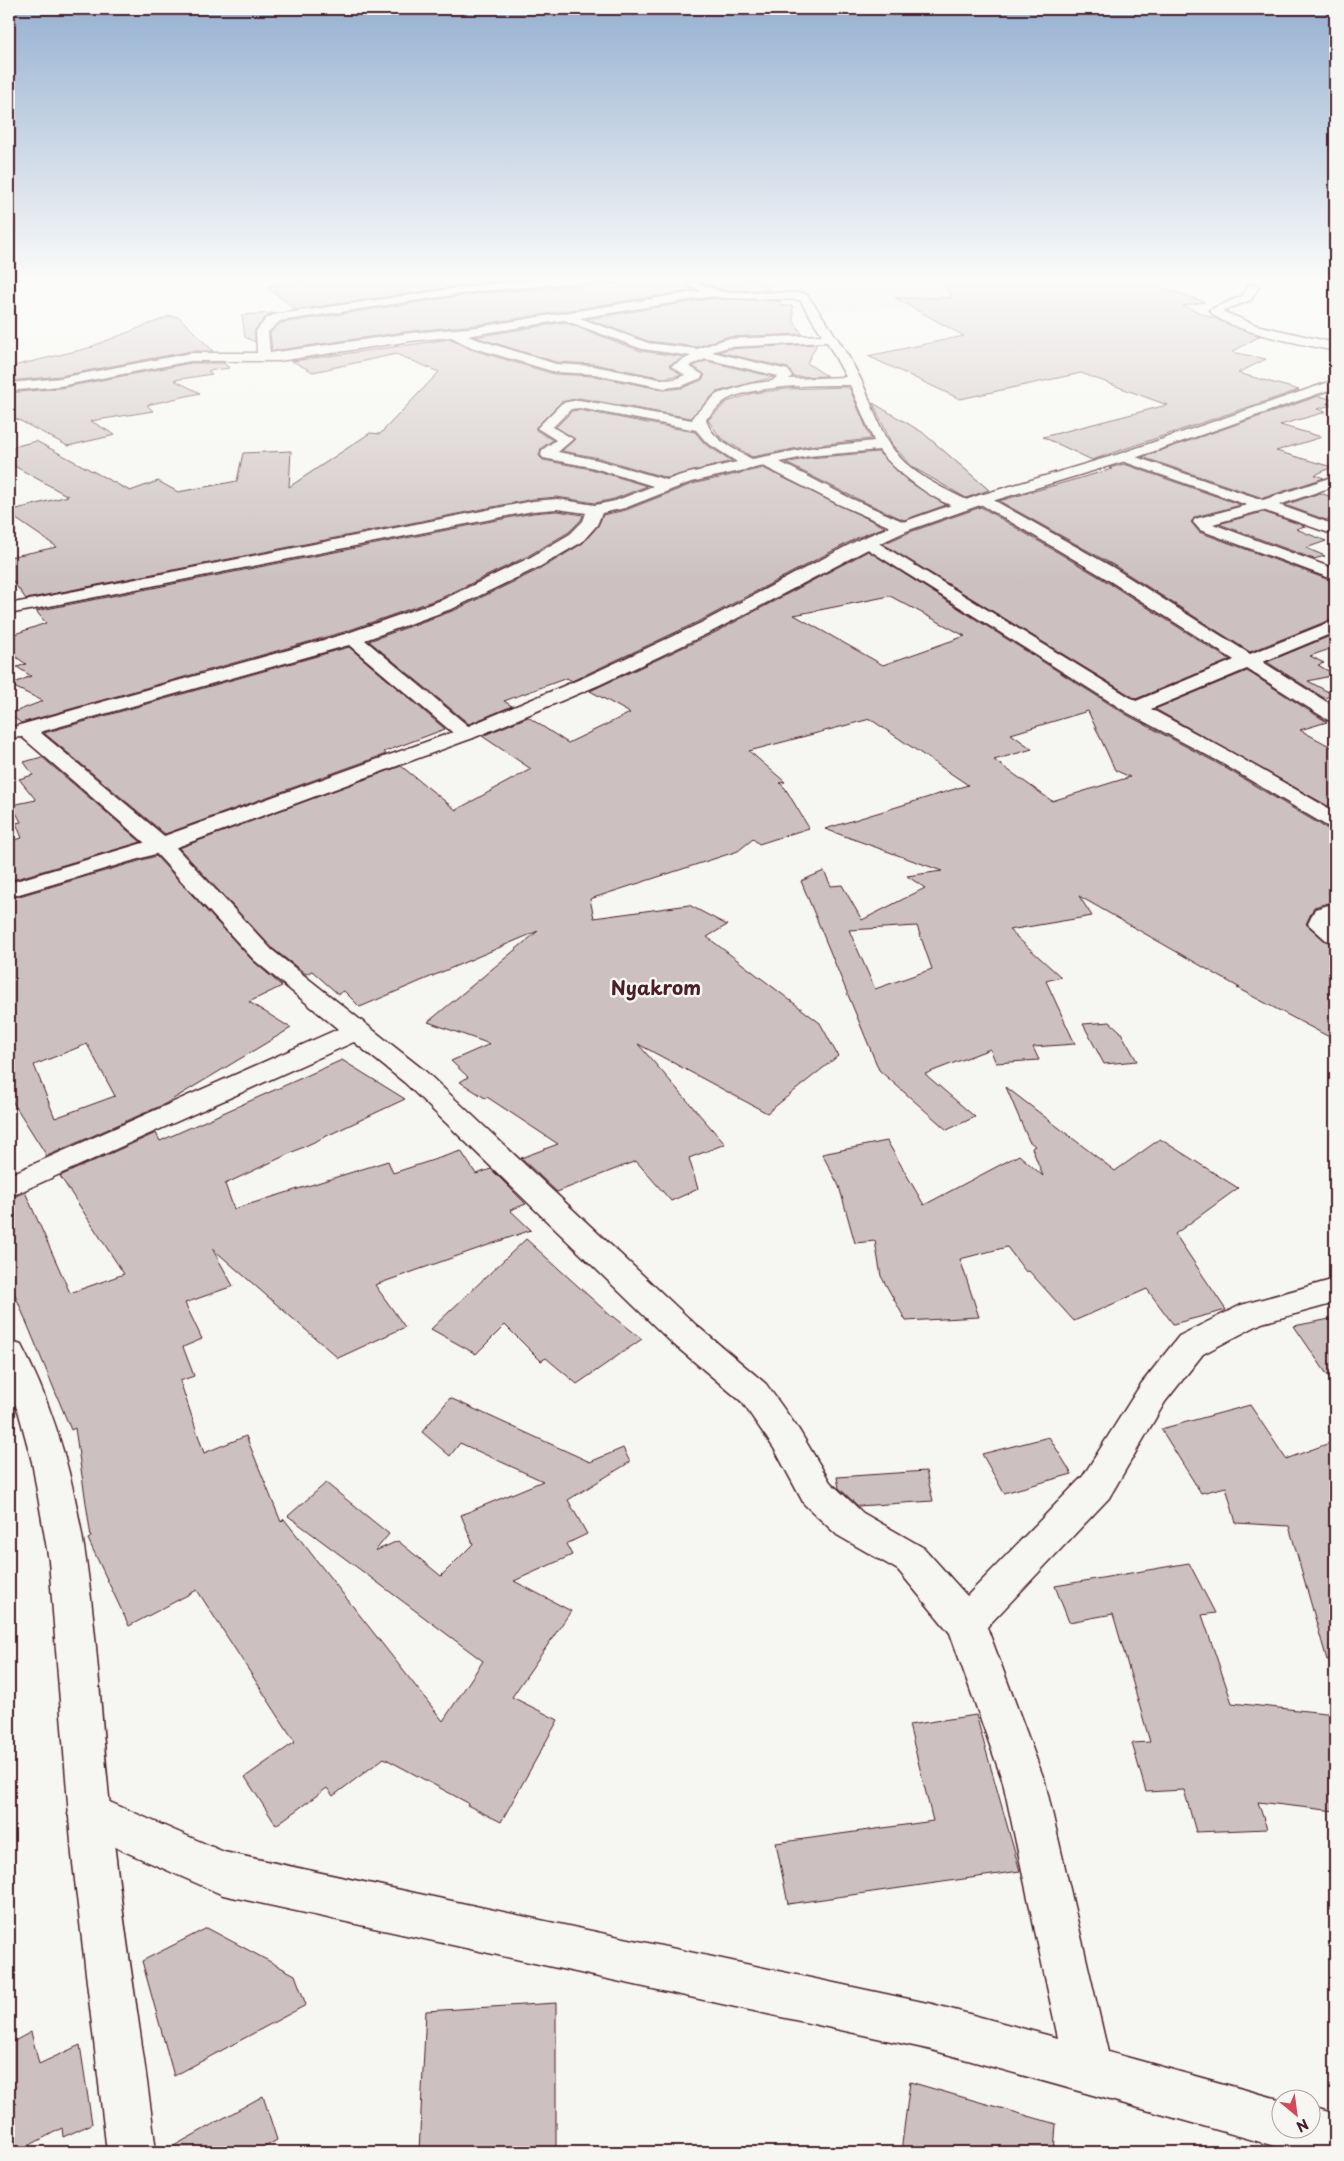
<svg xmlns="http://www.w3.org/2000/svg" width="1344" height="2161" font-family="'Playpen Sans',sans-serif">
<rect width="100%" height="100%" fill="#f6f6f2"/>
<filter id="ink" filterUnits="userSpaceOnUse"><feTurbulence type="fractalNoise" baseFrequency=".02" numOctaves="2"/><feDisplacementMap in="SourceGraphic" scale="10" xChannelSelector="R" yChannelSelector="G"/><feConvolveMatrix kernelMatrix="1 2 1 2 8 2 1 2 1" color-interpolation-filters="sRGB"/></filter>
<g filter="url(#ink)">
<polygon fill="#e9e6e3" points="690,279 1154,279 1048,283 995,308 822,310 811,293 743,295 722,292"/>
<g fill="#ccc1c0" stroke="#4a1f2b" fill-rule="evenodd">
<polygon points="327,279 529,279 480,283 296,310 266,286"/>
<polygon points="624,279 761,279 770,291 723,290 694,280 687,286 695,290 477,325 411,331 272,351 270,333 281,323 480,293 616,284"/>
<polygon points="941,279 1136,279 1205,302 1183,306 1260,336 1232,352 1266,359 1238,373 1299,390 1092,460 1043,437 1167,405 1081,373 960,399 868,356 964,336 895,298 952,298"/>
<polygon points="714,298 778,301 782,306 793,306 793,320 802,334 726,337 697,347 648,341 587,319"/>
<polygon points="273,313 265,318 255,330 255,342 245,337 242,315"/>
<polygon points="170,316 179,317 213,351 191,351 60,376 9,381 9,367 93,347 90,347"/>
<polygon points="564,322 641,351 685,357 669,365 681,375 664,378 594,364 556,362 475,337"/>
<polygon points="451,339 470,349 554,374 594,376 664,390 682,388 702,380 705,375 693,366 706,361 774,377 716,392 691,418 579,398 561,402 536,427 536,430 553,440 541,448 539,456 543,460 591,469 647,486 614,499 595,503 557,497 533,499 26,599 9,576 9,557 57,547 9,514 9,511 68,496 9,463 9,448 36,441 130,491 158,481 178,492 237,481 243,453 291,451 289,487 370,433 380,434 439,372 396,354 313,372 292,361"/>
<polygon points="817,344 807,363 827,376 794,377 788,368 719,352 728,349"/>
<polygon points="191,363 224,363 229,368 208,371 212,374 174,380 200,393 147,405 153,411 91,421 115,435 68,446 9,415 9,393 60,388"/>
<polygon points="846,387 850,389 871,439 809,446 752,457 720,437 708,420 727,402 753,393 786,389"/>
<polygon points="1319,396 1335,400 1335,404 1317,409 1326,412 1280,425 1322,437 1276,451 1332,467 1315,475 1324,478 1263,498 1142,457"/>
<polygon points="873,403 922,432 989,490 966,498 914,468 892,445"/>
<polygon points="579,410 695,432 705,444 732,461 667,478 599,458 562,451 575,439 556,427 572,411"/>
<polygon points="878,452 906,480 946,505 904,520 851,496 786,463 809,458"/>
<polygon points="1124,464 1241,505 1195,517 1191,522 1199,532 1335,582 1335,618 1250,652 1115,566 999,501 1112,469 1109,468"/>
<polygon points="763,468 885,527 859,537 702,620 572,681 567,678 504,701 512,706 469,724 369,641 455,610 542,568 583,543 598,526 603,515 626,510 692,484"/>
<polygon points="1320,493 1335,498 1335,517 1326,520 1285,505"/>
<polygon points="981,507 1101,578 1230,660 1136,699 883,544 910,532"/>
<polygon points="557,511 583,515 581,520 569,532 528,556 441,598 344,632 21,723 9,714 43,701 10,685 31,676 17,667 26,664 9,652 9,636 46,623 36,611 533,513"/>
<polygon points="1263,512 1305,526 1296,529 1326,541 1306,548 1325,556 1314,559 1219,524"/>
<path d="M868,551L1127,715L1217,763L1326,828L1335,830V901L1314,907L1306,924L1325,941L1335,944V1040L1237,988H1240L1079,896L1092,916L1009,930L1061,977L1046,981L1075,1044L1033,1047L1039,1060L996,1063L990,1049L925,1074L975,1117L947,1130L879,1070L801,881L824,871L831,886L842,885L862,920L925,888L907,876L942,871L825,829L968,785L870,719L749,751L785,782L780,783L785,788L809,828L759,844L753,839L738,851L590,899L594,918L689,905L727,925L707,937L820,1023L838,1056L767,1113L638,1044L725,1144L689,1158L698,1189L671,1201L636,1161L557,1192L521,1158L558,1144L487,1097L485,1098L460,1082L468,1077L451,1061L490,1044L428,1022L538,931L360,1007L344,991L338,994L312,971L306,974L273,949L179,848L401,766L456,810L531,769L482,736L528,717L568,743L630,713L590,691L716,632ZM890,596L965,636L883,665L794,615ZM1088,711L1115,770L1130,777L1052,801L994,760L1032,749L1011,734ZM917,926L932,969L875,989L849,930Z"/>
<polygon points="1335,634 1335,647 1310,656 1324,663 1318,665 1335,675 1308,681 1334,695 1324,698 1267,662"/>
<polygon points="349,647 445,729 384,752 386,754 165,834 44,733"/>
<polygon points="1247,671 1327,722 1300,730 1335,749 1335,810 1155,709"/>
<polygon points="42,757 141,842 9,881 9,841 22,838 16,823 21,822 12,805 36,800 19,779 33,775 24,762"/>
<path d="M156,856L253,961L282,986L249,1002L291,1028L165,1104L47,1156L9,1096V899ZM87,1044L115,1096L55,1118L34,1065Z"/>
<polygon points="1110,1022 1120,1031 1137,1061 1104,1064 1083,1024"/>
<polygon points="342,1060 405,1099 225,1184 234,1209 388,1161 393,1173 461,1151 476,1174 491,1169 526,1204 510,1210 531,1230 375,1285 405,1327 338,1358 212,1248 233,1286 185,1303 202,1339 183,1347 194,1376 180,1381 204,1453 246,1436 281,1522 284,1519 443,1721 483,1661 288,1516 326,1483 389,1534 375,1551 398,1541 441,1576 473,1544 461,1515 543,1481 460,1443 450,1456 422,1432 450,1398 590,1462 623,1448 630,1462 568,1500 587,1534 566,1544 572,1555 514,1581 571,1611 512,1697 558,1720 501,1822 467,1805 468,1803 384,1758 333,1796 327,1788 276,1825 245,1777 295,1742 197,1590 129,1626 88,1539 91,1537 75,1428 71,1430 9,1280 9,1199 25,1192 70,1293 124,1274 60,1176 156,1133 160,1141"/>
<polygon points="1006,1087 1115,1171 1160,1139 1238,1188 1175,1234 1226,1310 1173,1324 1147,1289 1074,1321 1029,1271 1026,1272 1007,1247 960,1259 979,1317 906,1321 881,1276 875,1241 855,1243 839,1186 822,1154 887,1141 924,1205 1019,1155 1043,1176 1032,1148 1035,1146 1029,1141"/>
<polygon points="526,1239 612,1317 613,1316 642,1339 577,1384 546,1358 541,1361 505,1325 476,1354 431,1329"/>
<polygon points="1335,1318 1335,1386 1294,1326"/>
<polygon points="1250,1405 1286,1459 1335,1441 1335,1659 1327,1660 1289,1526 1236,1523 1226,1487 1201,1493 1161,1429"/>
<polygon points="1049,1437 1072,1474 1004,1493 982,1454"/>
<polygon points="926,1471 933,1501 858,1506 839,1488 837,1477"/>
<polygon points="1189,1563 1215,1613 1202,1615 1232,1703 1335,1714 1335,1811 1258,1802 1267,1829 1196,1832 1184,1790 1146,1792 1132,1743 1150,1742 1113,1614 1069,1622 1055,1586"/>
<polygon points="976,1715 1020,1871 788,1904 776,1843 933,1821 909,1725"/>
<polygon points="207,1928 295,1975 306,2005 174,2076 142,1961"/>
<polygon points="556,2003 556,2152 419,2152 426,2011"/>
<polygon points="31,2032 39,2064 80,2045 92,2124 63,2137 62,2128 17,2152 9,2117 9,2044"/>
<polygon points="910,2082 1056,2124 1054,2152 901,2152"/>
<polygon points="263,2096 277,2140 256,2152 163,2152"/>
</g>
<g fill="none" stroke-linecap="round" stroke-linejoin="round">
<defs>
<g id="minor">
<path d="M548,279H622L616,282L576,283L480,291L280,321L268,332L270,353L411,333L477,327L701,291L689,285L695,282L723,292L803,293L807,295C827,322 845,348 860,378C872,402 879,433 897,454C916,477 945,489 971,502L973,505L971,508C947,514 892,469 879,450L809,456L780,462L850,498L909,524L911,527L909,530H897L838,504L763,466L691,482L625,508L602,513L597,525L582,542L541,566L454,608L365,640L473,730L476,734L473,738L466,740L459,738L349,645L40,732L169,840L272,950L425,1071L696,1325L766,1384L799,1430L830,1482L863,1513L924,1548L967,1596L1083,1476L1141,1384L1179,1336L1241,1305L1335,1279V1303L1262,1323L1203,1354L1165,1402L1109,1498L987,1627L1045,1782L1108,2052L1282,2100V2128H1312V2107L1335,2114V2152H1299L1286,2147L1282,2148L932,2050L223,1895L74,1829L68,1814L74,1799L89,1793L224,1852L932,2004L1058,2038L1003,1782L950,1633L898,1570L837,1535L804,1504L775,1450L742,1402L672,1343L405,1083L354,1042L9,1197V1175L338,1029L254,960L153,850L22,737L9,738V728L345,634L442,600L529,558L570,534L583,521L586,513L557,509L533,511L9,614V604L533,501L557,499L595,505L615,501L653,486L591,467L543,458L541,455L542,450L556,440L537,428L562,403L579,400L692,420L694,415L717,394L750,384L772,381L778,376L706,359L689,366L703,375L701,378L682,386L664,388L594,374L555,372L471,347L451,337L411,341L279,361H191L60,386L9,391V383L60,378L191,353H257L256,331L266,319L273,315L480,285ZM714,296L722,298L800,300L822,335L726,339L697,349L648,343L580,318ZM564,320L642,349L691,356L671,366L685,375L675,379L664,380L594,366L556,364L467,336ZM827,342L846,377L789,379L792,376L788,370L712,352L728,347ZM850,385L874,441L809,448L752,459C735,449 711,440 706,419C713,413 719,405 726,400C753,385 818,385 850,385ZM579,408L696,430L706,442L737,462L681,475L667,480L598,460L558,452L573,439L553,427L571,409Z"/>
<path d="M1253,284L1259,287L1251,300L1222,311L1256,325L1335,343V351C1308,345 1223,331 1209,310L1242,296L1249,285Z"/>
<polygon points="1124,453 1263,500 1335,476 1335,486 1279,505 1335,525 1335,535 1263,510 1213,524 1335,569 1335,580 1200,530 1193,522 1195,519 1247,505 1119,460 1117,457 1119,454"/>
<polygon points="983,494 1114,568 1250,654 1335,620 1335,632 1263,662 1335,707 1335,722 1328,720 1247,669 1151,709 1232,753 1335,812 1335,828 1327,826 1218,761 1128,713 858,543 860,539 872,539 1136,701 1234,660 1102,576 977,502 975,499 977,496"/>
<polygon points="1335,903 1335,918 1333,922 1335,924 1335,942 1326,940 1308,924 1315,909"/>
</g>
<g id="tertiary">
<polygon points="1335,380 1335,388 1129,460 989,502 909,530 872,547 715,630 599,685 473,738 169,850 9,897 9,883 153,840 459,730 585,677 703,622 860,539 897,524 977,496 1119,454"/>
<path d="M9,1341L21,1345C98,1490 93,1657 111,1816C123,1929 143,2040 156,2152H107L72,1855L49,1561L32,1462L19,1414L9,1389Z"/>
</g>
</defs>
<use href="#minor" stroke="#4a1f2b" stroke-width="3"/>
<use href="#tertiary" stroke="#4a1f2b" stroke-width="3"/>
<use href="#minor" fill="#f6f6f2" fill-rule="evenodd"/>
<use href="#tertiary" fill="#f6f6f2" fill-rule="evenodd"/>
</g>
</g>
<linearGradient id="sky" x2="0" y2="1"><stop stop-color="#96b1d1"/><stop offset="0.48" stop-color="#fbfbf9"/><stop offset="1" stop-color="#fbfbf9" stop-opacity="0"/></linearGradient>
<rect width="1344" height="581" fill="url(#sky)"/>
<g text-anchor="middle" stroke-width="5" stroke-linejoin="round" paint-order="stroke">
<g font-size="19" font-weight="bold" fill="#4a1f2b" stroke="#f6f6f2">
<text x="656" y="995">Nyakrom</text>
</g>
</g>
<rect width="1344" height="2161" fill="none" stroke="#f6f6f2" stroke-width="30"/>
<rect x="15" y="15" width="1314" height="2131" fill="none" stroke="#4a1f2b" stroke-width="2" filter="url(#ink)"/>
<g transform="translate(1296 2114) rotate(151)"><circle r="24" fill="#f6f6f2" stroke="#b1a0a2"/>
<path d="M0-4L9 19L0 12L-9 19Z" fill="#d1495b"/>
<text y="-8" font-size="14" font-weight="bold" text-anchor="middle" fill="#4a1f2b">N</text>
</g>
</svg>
